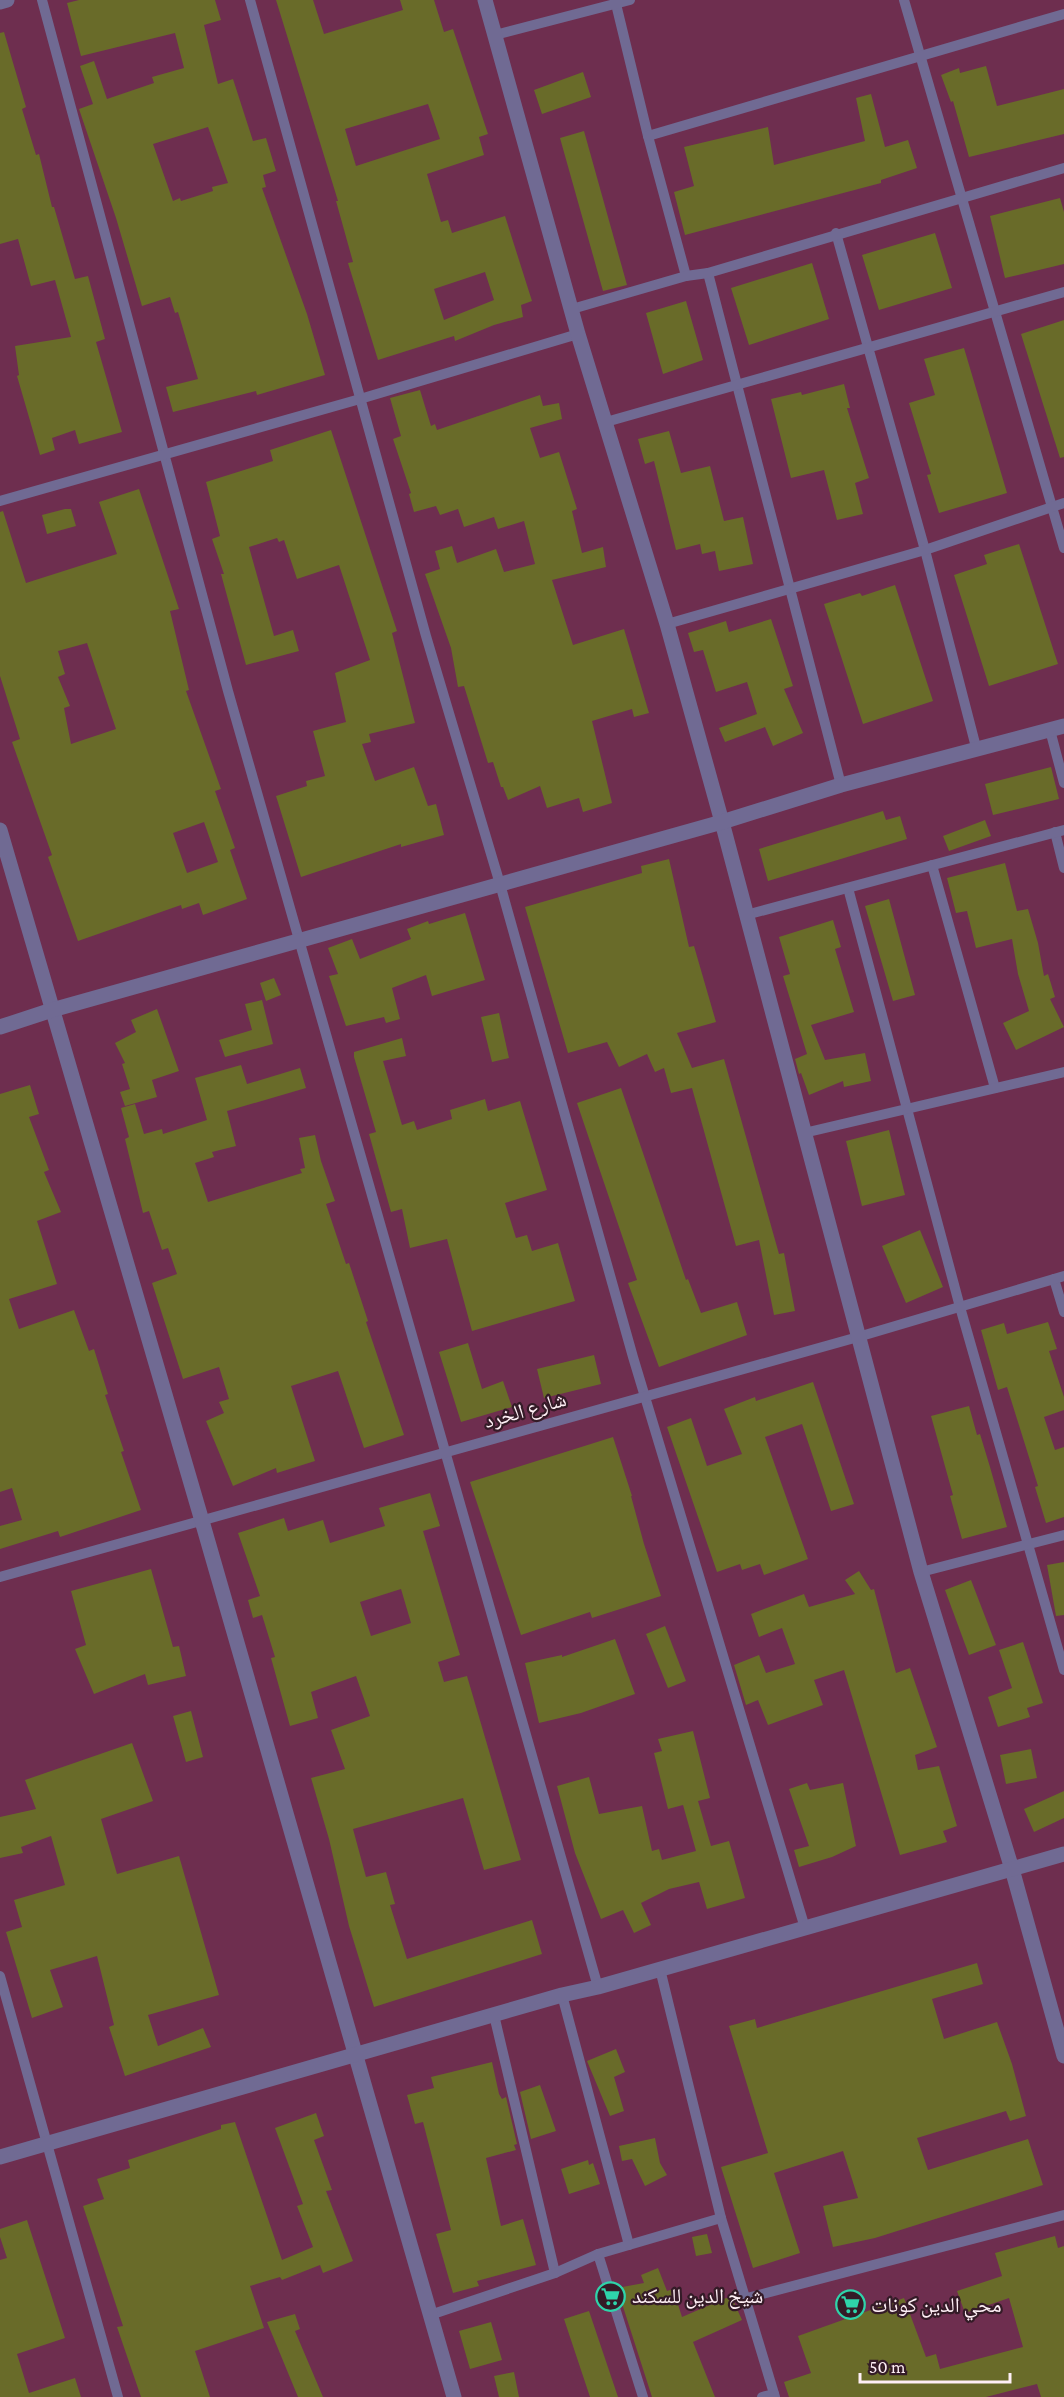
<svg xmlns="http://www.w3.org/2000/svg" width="1064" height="2397" font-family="'Crimson Pro','Noto Naskh Arabic',serif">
<rect width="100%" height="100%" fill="#5e2743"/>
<rect fill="#6e2e4f" x="0" y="0" width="1064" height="2397"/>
<g fill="#696b29" fill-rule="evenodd">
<path d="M79,0H215L221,20L204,25L218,84L233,79L253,141L266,138L276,171L263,175L266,187L262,188L307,314L325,375L257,395L256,391L173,412L166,387L198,379L178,312L175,313L170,297L142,306L116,218L79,109L93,104L80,66L94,61L107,99L154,83L152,77L184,68L175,33L81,56L67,3ZM208,127L228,183L212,187L213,191L181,201L180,198L173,201L153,144Z"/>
<path d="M276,0H313L324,34L403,10L400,0H434L444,32L453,29L488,134L479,137L484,155L427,174L441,222L448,220L452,233L505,216L532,301L521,305L523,317L494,325L455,341L454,336L378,360L348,263L353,262L336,201H338ZM428,104L440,139L356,166L345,129ZM485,272L494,300L444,320L434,289Z"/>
<polygon points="4,32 26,107 22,109 36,155 39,154 52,207 54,207 75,279 88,276 105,339 96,342 122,432 79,444 75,430 52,438 55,450 40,455 17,376 19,375 15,346 71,337 55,280 31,286 18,239 0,244 0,33"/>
<polygon points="986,66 997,106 1064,89 1064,134 969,157 953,101 951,102 941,75 959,68 960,73"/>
<polygon points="583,72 591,97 542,114 534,90"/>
<polygon points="871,94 885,147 908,140 917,168 881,180 881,183 685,235 674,192 694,186 684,147 768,127 774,165 865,141 856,98"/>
<polygon points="584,131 627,285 603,291 560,138"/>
<polygon points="1060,198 1064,212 1064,264 1005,278 990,216"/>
<polygon points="935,233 952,288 879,310 862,255"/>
<polygon points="812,263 829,319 749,345 731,288"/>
<polygon points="686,301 703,360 663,374 646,313"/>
<polygon points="1064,320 1064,457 1060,458 1021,334"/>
<polygon points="964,348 1007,493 939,513 927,475 931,474 909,403 935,395 924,359"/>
<polygon points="844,384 850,408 847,408 869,478 855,483 863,514 837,520 824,470 791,478 771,399 801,392 802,395"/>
<polygon points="420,390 431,426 435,424 437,430 540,395 543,406 559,403 562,419 530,428 540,458 559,452 577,509 572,511 582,553 603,547 606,567 552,580 573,645 624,629 649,713 634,717 632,709 592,721 612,803 583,812 579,798 547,808 540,786 508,800 503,787 501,787 493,762 488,763 464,686 458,687 451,648 425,574 440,569 435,551 452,546 457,563 496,549 504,572 535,564 524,521 498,529 494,517 464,527 458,509 440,515 436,506 414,512 409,494 411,493 393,439 401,436 390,398"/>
<polygon points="331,430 397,631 392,633 415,723 369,734 371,742 362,744 375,781 414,767 428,806 436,804 444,835 401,847 401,844 301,877 276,796 307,786 306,781 325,776 313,731 346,722 335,673 370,660 339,565 297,579 284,540 279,542 277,538 249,547 274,636 293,630 299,651 246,665 221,574 224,574 212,539 220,536 206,482 273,461 270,450"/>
<polygon points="669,431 681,473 710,466 724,521 743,517 753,564 719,571 715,551 702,554 700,544 676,550 654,461 645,464 638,439"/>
<path d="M139,489L179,609L170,611L189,690L186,691L221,789L215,791L235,848L230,850L247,899L203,915L199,903L182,909L181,905L78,941L48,857L52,855L12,742L20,739L0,676V512L3,511L26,583L117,554L99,502ZM87,643L116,729L71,744L64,708L70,706L58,677L65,674L58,651ZM204,822L218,862L187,873L173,833Z"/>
<polygon points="65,509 71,509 76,526 47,534 42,515"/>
<polygon points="1019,544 1058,664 989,686 954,575 987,564 984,555"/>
<polygon points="895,585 933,701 863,724 824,604 860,593 862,596"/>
<polygon points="771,619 793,686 784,689 803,733 773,746 765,727 725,742 719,728 757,714 747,682 716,692 703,650 694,652 688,633 726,621 729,632"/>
<polygon points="1051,767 1059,799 993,815 985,784"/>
<polygon points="883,811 886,820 900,816 907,839 768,881 759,849"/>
<polygon points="985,820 991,836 949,851 943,836"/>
<polygon points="669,859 689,947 694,946 716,1022 677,1033 692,1068 724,1059 779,1254 784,1253 795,1311 774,1315 759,1240 736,1246 692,1088 671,1093 664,1068 655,1072 647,1054 619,1067 607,1042 568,1053 525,907 642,873 641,866"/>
<polygon points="1005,863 1017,911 1028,909 1038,943 1044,976 1048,974 1055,997 1050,999 1064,1027 1016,1050 1003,1023 1029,1011 1018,974 1012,939 976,948 967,911 956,913 947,878"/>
<polygon points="889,899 915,995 893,1001 865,906"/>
<polygon points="465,913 485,980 432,996 426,975 392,988 400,1019 386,1023 384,1017 346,1026 329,976 338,974 328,948 352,939 360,959 411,939 407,929 428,921 429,924"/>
<polygon points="833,920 841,947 835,949 854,1012 811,1025 825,1060 865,1053 871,1081 844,1087 843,1081 809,1095 801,1073 799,1074 795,1059 807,1054 783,976 790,974 779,937"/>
<polygon points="274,978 281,995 266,1001 260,983"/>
<polygon points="262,1000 273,1044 225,1057 219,1040 252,1030 245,1004"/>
<polygon points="157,1009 179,1071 152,1080 157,1097 125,1106 120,1092 130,1089 122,1064 125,1063 115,1043 136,1032 131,1020"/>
<polygon points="499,1013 509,1058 492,1062 481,1017"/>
<polygon points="402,1038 406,1056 383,1061 402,1125 414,1121 417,1130 452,1119 450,1110 485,1099 488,1111 520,1101 547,1190 505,1203 516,1238 527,1235 532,1251 558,1243 575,1301 472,1331 447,1239 410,1248 402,1209 391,1212 369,1134 376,1132 354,1057 354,1052"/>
<polygon points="241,1065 247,1084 300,1068 306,1088 227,1111 236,1146 212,1152 214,1157 195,1163 208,1202 302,1173 300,1169 305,1168 299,1138 315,1135 321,1161 335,1201 326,1204 346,1264 349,1263 368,1321 366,1322 404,1435 364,1448 338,1371 291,1386 315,1461 277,1473 276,1468 233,1486 206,1421 224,1413 219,1402 229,1399 219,1367 183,1379 152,1283 177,1274 168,1248 162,1250 149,1211 143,1213 125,1139 129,1137 121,1108 135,1104 144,1134 162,1129 163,1134 207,1120 195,1078"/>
<polygon points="30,1085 39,1114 29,1117 49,1170 44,1172 61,1212 37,1221 57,1284 9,1299 19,1329 74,1310 89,1351 94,1349 108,1394 105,1395 124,1451 121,1452 141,1510 60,1537 58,1531 0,1549 0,1526 22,1520 12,1488 0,1492 0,1094"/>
<polygon points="621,1088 686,1280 688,1279 701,1313 737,1302 747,1335 659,1367 628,1283 637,1280 577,1103"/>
<polygon points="889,1130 905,1195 862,1206 846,1141"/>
<polygon points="920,1230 943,1287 906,1303 882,1246"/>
<polygon points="1048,1322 1057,1349 1049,1351 1064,1397 1064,1410 1044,1417 1055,1450 1064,1447 1064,1517 1046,1523 1035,1487 1038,1486 1007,1387 998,1390 981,1330 1004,1323 1007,1334"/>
<polygon points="468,1343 482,1389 503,1381 512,1407 461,1422 439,1352"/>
<polygon points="594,1355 601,1384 544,1398 537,1369"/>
<polygon points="813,1382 854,1504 831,1511 802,1424 765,1437 808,1559 764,1575 760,1564 742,1570 740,1564 717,1572 667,1427 691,1418 707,1466 742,1454 724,1409 755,1397 756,1401"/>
<polygon points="969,1406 977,1435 980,1434 990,1467 1007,1527 962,1539 950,1496 953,1495 931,1416"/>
<polygon points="613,1437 632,1496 631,1496 644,1544 661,1596 592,1618 590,1612 521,1635 470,1482"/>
<path d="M430,1493L440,1526L423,1531L460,1655L438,1662L444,1682L467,1676L521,1860L484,1870L463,1798L353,1829L366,1877L386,1872L395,1904L390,1905L407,1959L532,1920L542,1954L374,2007L349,1926L329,1839L311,1778L345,1769L331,1730L370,1716L356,1676L311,1692L318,1718L290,1726L271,1658L275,1657L262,1615L253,1618L248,1600L260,1596L238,1533L284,1518L288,1531L323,1520L330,1543L385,1526L379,1508ZM401,1589L411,1623L371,1636L360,1602Z"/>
<polygon points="1064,1562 1064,1615 1056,1616 1047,1565"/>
<polygon points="151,1569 173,1647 179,1646 186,1676 148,1685 145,1674 94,1694 75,1649 86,1645 71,1591"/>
<polygon points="859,1571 871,1590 874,1589 896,1673 910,1668 937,1747 915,1755 918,1770 939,1766 957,1826 943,1831 947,1842 900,1855 844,1670 814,1680 823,1705 768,1725 758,1700 746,1705 734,1665 759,1655 766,1673 795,1664 782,1628 759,1637 751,1614 804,1594 809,1607 855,1594 845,1580"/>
<polygon points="971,1580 996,1645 969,1655 945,1590"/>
<polygon points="665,1626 686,1681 668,1688 646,1634"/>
<polygon points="615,1639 635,1694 581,1713 539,1723 525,1663 562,1655 562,1657"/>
<polygon points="1023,1642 1043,1703 1027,1708 1030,1717 998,1727 988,1697 1012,1688 999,1650"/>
<polygon points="191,1711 203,1757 186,1762 173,1716"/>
<polygon points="693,1731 710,1798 698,1801 711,1846 729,1841 745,1898 707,1909 699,1882 669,1889 641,1903 651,1925 634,1933 623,1910 601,1919 575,1853 557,1786 589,1777 599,1814 642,1806 652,1851 659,1849 662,1860 696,1851 683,1805 668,1809 654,1753 662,1751 658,1739"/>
<polygon points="132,1743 153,1801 101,1819 117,1874 179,1856 219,1995 148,2015 158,2046 203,2028 211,2047 125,2076 109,2027 114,2025 97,1956 50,1970 63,2007 32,2018 6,1932 22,1927 14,1900 65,1885 51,1836 21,1847 23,1853 0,1858 0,1817 36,1809 25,1780"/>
<polygon points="1031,1749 1037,1778 1006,1784 1000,1755"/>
<polygon points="807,1783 810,1790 843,1783 856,1846 832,1857 799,1867 794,1850 809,1846 789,1789"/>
<polygon points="1064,1791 1064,1818 1034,1832 1024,1809"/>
<polygon points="977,1963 983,1984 932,1999 944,2039 997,2022 1012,2064 1026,2116 1010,2121 1006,2111 917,2138 928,2170 1028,2139 1043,2185 875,2238 833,2247 823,2206 858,2198 843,2151 774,2173 800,2253 753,2268 721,2167 768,2153 729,2026 755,2019 757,2028"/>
<polygon points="616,2049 625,2072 614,2077 624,2111 610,2116 587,2061"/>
<polygon points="492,2062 499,2094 502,2099 506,2097 517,2144 514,2145 516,2150 486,2158 501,2226 523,2219 536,2265 477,2281 479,2286 453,2293 436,2234 451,2230 423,2122 415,2124 407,2095 434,2088 431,2077"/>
<polygon points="540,2085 556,2131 531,2139 520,2092"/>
<polygon points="316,2113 324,2136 314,2140 332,2190 326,2191 353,2261 323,2273 320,2265 282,2280 280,2277 250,2286 264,2328 195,2351 210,2397 141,2397 117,2327 123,2326 83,2206 104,2199 97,2179 130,2168 128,2160 221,2129 221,2125 235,2122 282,2260 313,2247 297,2206 303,2204 275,2128"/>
<polygon points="655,2138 660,2163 667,2175 645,2186 632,2159 622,2161 619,2146"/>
<polygon points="588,2160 589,2165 593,2163 600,2184 569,2194 561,2169"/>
<polygon points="27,2220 65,2338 17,2354 29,2393 75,2378 81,2397 0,2397 0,2260 7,2258 0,2237 0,2229"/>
<polygon points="707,2234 712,2253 696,2256 692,2237"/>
<polygon points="1055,2236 1058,2248 1064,2246 1064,2397 1041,2397 1037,2384 986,2397 789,2397 784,2382 811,2373 798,2336 904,2298 926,2357 936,2354 940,2369 1023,2347 1009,2298 965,2313 957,2291 1002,2276 995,2253"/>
<polygon points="658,2268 667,2291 673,2289 682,2317 726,2298 732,2298 742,2320 693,2342 715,2397 652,2397 617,2288 644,2283 641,2275"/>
<polygon points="589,2311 618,2397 590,2397 564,2319"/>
<polygon points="295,2314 300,2329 295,2331 323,2397 298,2397 267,2322"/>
<polygon points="491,2322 502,2360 470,2369 459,2331"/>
<polygon points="514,2372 519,2397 499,2397 494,2376"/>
</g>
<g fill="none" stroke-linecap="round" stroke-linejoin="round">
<g stroke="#706a93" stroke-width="10">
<polyline points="42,0 228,691 598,1987"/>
<polyline points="250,0 426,636 500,884 633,1357 805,1928"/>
<polyline points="904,0 1064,548"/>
<polyline points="616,4 648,136 686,276"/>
<polyline points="495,35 630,0"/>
<polyline points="648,136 1064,14"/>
<polyline points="836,233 925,550 977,751"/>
<polyline points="708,273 841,785"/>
<polyline points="572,309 686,276 708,273 1064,168"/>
<polyline points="606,422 1064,292"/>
<polyline points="0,501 360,399 578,334"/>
<polyline points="667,624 925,550 1064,503"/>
<polyline points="1050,730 1064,783"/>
<polyline points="1055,832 1064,868"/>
<polyline points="932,865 995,1088"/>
<polyline points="848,888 960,1307 1064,1670"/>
<polyline points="746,915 1064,830"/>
<polyline points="804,1133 1064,1072"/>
<polyline points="1054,1279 1064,1312"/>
<polyline points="921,1572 1064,1535"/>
<polyline points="0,1577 858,1337 1064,1276"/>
<polyline points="660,1969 721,2218 775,2397"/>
<polyline points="0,1976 118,2397"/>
<polyline points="562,1995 629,2245"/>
<polyline points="494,2015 555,2273"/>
<polyline points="598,2254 643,2397"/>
<polyline points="747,2298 1064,2215"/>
<polyline points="430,2315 555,2273 598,2254 721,2218"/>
<polyline points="762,2397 774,2394"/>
</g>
<g stroke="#706a93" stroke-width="15">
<polyline points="485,0 578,334 667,624 722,822 921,1572 1012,1869 1064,2056"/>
<polyline points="0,2 7,0"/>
<polyline points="0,830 202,1521 454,2397"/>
<polyline points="0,1027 52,1010 722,822 841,785 1064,726"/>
<polyline points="0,2157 562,1995 598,1987 1064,1854"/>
</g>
</g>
<defs>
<symbol id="supermarket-ring" viewBox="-11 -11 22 22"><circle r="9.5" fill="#341b27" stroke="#2ed4aa" stroke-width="1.5"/><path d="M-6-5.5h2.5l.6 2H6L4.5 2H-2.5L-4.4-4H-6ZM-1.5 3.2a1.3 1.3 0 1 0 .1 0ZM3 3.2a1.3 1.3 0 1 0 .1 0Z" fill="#2ed4aa"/></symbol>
</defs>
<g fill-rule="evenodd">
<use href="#supermarket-ring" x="594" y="2280" width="33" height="33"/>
<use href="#supermarket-ring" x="834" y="2288" width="33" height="33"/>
</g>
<g text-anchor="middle" stroke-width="4.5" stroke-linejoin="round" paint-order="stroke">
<g font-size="21" fill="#feeff5" stroke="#341b27">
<text transform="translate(525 1410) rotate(-16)" y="7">شارع الخرد</text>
</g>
<g font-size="21" fill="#feeff5" stroke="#341b27" text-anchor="start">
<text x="632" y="2303">شيخ الدين للسكند</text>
<text x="871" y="2312">محي الدين كونات</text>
</g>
</g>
<path d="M860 2373v9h150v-9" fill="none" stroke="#feeff5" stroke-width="3"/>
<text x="869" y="2373" font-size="18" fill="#feeff5" stroke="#341b27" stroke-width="4.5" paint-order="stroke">50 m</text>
</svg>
